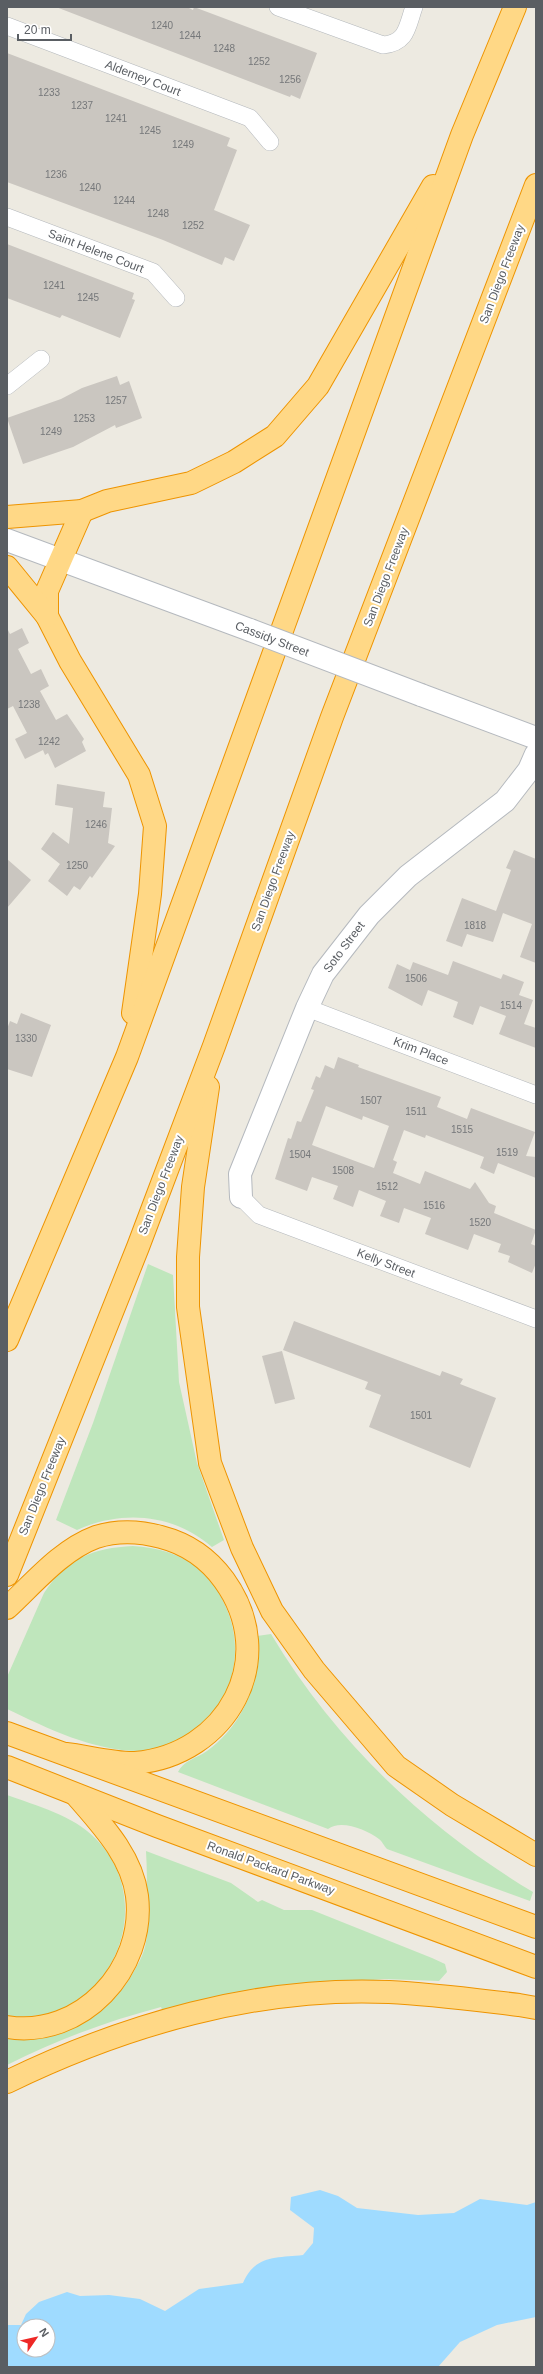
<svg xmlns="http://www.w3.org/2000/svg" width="543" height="2374" font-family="Helvetica,sans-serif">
<rect width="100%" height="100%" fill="#edeae1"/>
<g fill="#bfe6bc">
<path d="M148,1264L173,1275L179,1382L197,1463L224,1540L212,1547C174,1514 123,1509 77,1530L56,1520L93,1423Z"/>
<path d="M133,1546C156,1547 181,1554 200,1569C210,1577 218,1590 223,1601C249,1651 232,1711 182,1738C169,1745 153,1751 139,1751C93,1751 47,1728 7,1709V1677L44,1593C67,1558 93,1548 133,1546Z"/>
<path d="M271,1634C335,1741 426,1828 533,1892L530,1901L387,1849C384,1846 382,1841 379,1839C367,1830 341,1819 328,1829L178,1772C183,1761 197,1758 207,1751C245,1723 260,1682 257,1636Z"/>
<path d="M7,1795C37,1806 73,1815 96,1839C144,1888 130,1967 74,2003C53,2016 30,2017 7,2017Z"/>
<path d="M146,1851L231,1883L258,1902L262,1900L284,1910H312L432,1958L445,1964L447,1972L439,1981L384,1979L340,1983L163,2012L161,2007C108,2021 56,2040 7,2065V2039C58,2043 103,2021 130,1978C137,1966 144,1955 146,1942C149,1929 147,1916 147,1903C147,1885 147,1868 146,1851Z"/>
</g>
<path fill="#9fdbff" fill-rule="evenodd" d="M320,2190L338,2196L357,2208L418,2215L454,2213L480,2199L527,2205L536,2202V2317L497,2325L460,2342L438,2367H7V2325H21L26,2314L39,2302L67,2292L80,2296L109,2295L140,2299L165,2311L199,2289L243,2283C255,2255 276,2258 303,2255L313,2243L314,2228L290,2210L291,2197ZM24,2326H48V2350H24Z"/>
<g fill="#cac6c0" fill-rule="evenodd">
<polygon points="56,7 187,7 193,10 194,7 317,53 300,99 291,95 290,97"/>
<polygon points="7,53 230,138 227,146 237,150 214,210 250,225 234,261 225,257 222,265 163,240 7,182"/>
<polygon points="7,244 134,293 132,299 135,300 120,338 62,315 60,318 7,298"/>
<polygon points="117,376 120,385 129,381 142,418 116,428 115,425 73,447 23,464 7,418 61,399 82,388"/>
<polygon points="7,628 10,634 22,628 29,643 18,649 31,674 41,669 49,686 40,691 56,720 67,714 84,739 82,742 86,751 55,768 48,753 45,755 43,750 25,759 15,739 27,733 13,706 7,709"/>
<polygon points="57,784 105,792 103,807 112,808 108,843 115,846 92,878 90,876 80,890 74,886 67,896 48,881 60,864 41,849 53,832 69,844 73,808 55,805"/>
<polygon points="514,850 536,859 536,963 520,957 532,924 503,913 493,942 467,934 462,947 446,941 462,898 496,911 511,870 506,868"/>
<polygon points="7,859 31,880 7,908"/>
<polygon points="453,961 501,979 503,974 524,982 519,995 533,1000 524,1024 536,1028 536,1048 499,1034 506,1016 480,1006 473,1025 453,1017 458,1002 428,990 422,1006 388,988 397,964 410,970 413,962 448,975"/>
<polygon points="21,1013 51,1025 32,1077 7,1069 7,1029 10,1021 17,1024"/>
<path d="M338,1057L359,1065L358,1067L441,1097L437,1107L467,1119L471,1108L535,1132L526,1156L536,1157V1178L498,1163L494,1174L480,1168L484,1157L426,1135L425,1138L404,1130L393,1160L397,1162L393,1173L420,1184L425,1171L470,1189L475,1182L489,1203L496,1206L494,1213L536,1230L531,1244L536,1246V1263L532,1273L508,1262L510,1256L498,1252L501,1244L474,1234L468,1250L425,1234L431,1218L404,1208L399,1223L380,1216L386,1201L359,1190L353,1207L333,1199L338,1186L312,1177L307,1191L275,1179L288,1138L291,1139L297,1121L301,1122L314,1090L311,1089L316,1076L320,1078L325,1065L334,1069ZM326,1106L362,1120L363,1116L389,1126L374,1168L312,1145Z"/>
<polygon points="294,1321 440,1376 442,1371 463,1379 460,1384 496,1398 470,1468 369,1427 381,1395 365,1389 368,1382 283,1350"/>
<polygon points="282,1351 295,1399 275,1404 262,1356"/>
</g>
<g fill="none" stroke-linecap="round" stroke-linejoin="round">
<defs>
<g id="street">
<path d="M278,7L383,45C407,43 407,27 414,7"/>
<polyline points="7,26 250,118 270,142"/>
<polyline points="7,217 153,272 176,298"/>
<polyline points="7,386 41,359"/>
<polyline points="307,1008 536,1095"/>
<polyline points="241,1197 259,1215 536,1319"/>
</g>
<g id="secondary">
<polyline points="7,540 250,630"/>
<polyline points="421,695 536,738"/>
<polyline points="241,1197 240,1174 307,1008 323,974 369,915 408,876 505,801 529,770 536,754"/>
</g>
<g id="highway">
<polyline points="82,511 47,591 47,616 70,661 139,775 155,826 150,894 133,1013"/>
<polyline points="7,517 82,511 107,501 191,483 234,462 275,436 318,386 433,186"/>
<polyline points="7,567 47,616"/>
<polyline points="208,1087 193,1187 188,1257 188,1307 210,1463 242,1548 272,1611 314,1670 396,1766 452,1805 536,1855"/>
<polyline points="7,1340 127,1057 462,135 515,7"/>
<polyline points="7,1575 138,1247 214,1046 332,717 536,185"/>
<path d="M7,1608C34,1583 61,1550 96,1537C118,1530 139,1531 161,1537C188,1544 208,1558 224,1580C281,1659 227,1755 135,1763C116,1764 85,1756 66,1754"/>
<polyline points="7,1733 536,1927"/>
<polyline points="7,1767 157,1826 536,1967"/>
<path d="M7,2027C81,2039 146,1969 137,1896C132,1856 101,1824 76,1795"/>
<path d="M7,2082C124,2025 257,1986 389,1992C432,1994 476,2000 519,2005L536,2008"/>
</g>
</defs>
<use href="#street" stroke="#b4b8bc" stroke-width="18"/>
<use href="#secondary" stroke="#b5b9be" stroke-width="24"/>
<use href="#highway" stroke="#ee9400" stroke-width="24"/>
<use href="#street" stroke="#fff" stroke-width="17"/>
<use href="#secondary" stroke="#fff" stroke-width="22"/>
<use href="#highway" stroke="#ffd886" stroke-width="22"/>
<defs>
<polyline id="secondary-bridge" points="250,630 421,695"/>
</defs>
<use href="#secondary-bridge" stroke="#b5b9be" stroke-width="24" stroke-linecap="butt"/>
<use href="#secondary-bridge" stroke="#fff" stroke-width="22"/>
</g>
<g text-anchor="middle" stroke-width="4" stroke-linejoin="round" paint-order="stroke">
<g font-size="10" fill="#76787a">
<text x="162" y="29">1240</text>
<text x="190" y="39">1244</text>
<text x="224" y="52">1248</text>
<text x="259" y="65">1252</text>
<text x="290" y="83">1256</text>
<text x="49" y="96">1233</text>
<text x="82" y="109">1237</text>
<text x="116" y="122">1241</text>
<text x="150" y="134">1245</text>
<text x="183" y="148">1249</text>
<text x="56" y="178">1236</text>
<text x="90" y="191">1240</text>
<text x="124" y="204">1244</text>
<text x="158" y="217">1248</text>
<text x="193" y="229">1252</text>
<text x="54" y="289">1241</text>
<text x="88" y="301">1245</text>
<text x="116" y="404">1257</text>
<text x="84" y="422">1253</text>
<text x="51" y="435">1249</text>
<text x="29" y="708">1238</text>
<text x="49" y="745">1242</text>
<text x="96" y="828">1246</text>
<text x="77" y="869">1250</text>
<text x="475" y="929">1818</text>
<text x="416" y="982">1506</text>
<text x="511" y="1009">1514</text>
<text x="26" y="1042">1330</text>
<text x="371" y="1104">1507</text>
<text x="416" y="1115">1511</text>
<text x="462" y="1133">1515</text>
<text x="507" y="1156">1519</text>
<text x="300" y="1158">1504</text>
<text x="343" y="1174">1508</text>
<text x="387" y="1190">1512</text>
<text x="434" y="1209">1516</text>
<text x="480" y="1226">1520</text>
<text x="421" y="1419">1501</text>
</g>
<g font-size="12" fill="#5a5e63" stroke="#fff">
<text transform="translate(143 78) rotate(21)" y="4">Alderney Court</text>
<text transform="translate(96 251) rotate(21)" y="4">Saint Helene Court</text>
<text transform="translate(502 274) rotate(-69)" y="4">San Diego Freeway</text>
<text transform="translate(386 577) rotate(-69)" y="4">San Diego Freeway</text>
<text transform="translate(272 639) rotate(21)" y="4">Cassidy Street</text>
<text transform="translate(273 881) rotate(-70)" y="4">San Diego Freeway</text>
<text transform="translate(344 947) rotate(-53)" y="4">Soto Street</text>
<text transform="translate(421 1051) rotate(21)" y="4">Krim Place</text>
<text transform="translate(161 1185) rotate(-69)" y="4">San Diego Freeway</text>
<text transform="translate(386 1263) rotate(21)" y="4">Kelly Street</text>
<text transform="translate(42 1486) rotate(-68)" y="4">San Diego Freeway</text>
<text transform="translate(271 1868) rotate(20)" y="4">Ronald Packard Parkway</text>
</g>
</g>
<rect width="543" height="2374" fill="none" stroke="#5a5e63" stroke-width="16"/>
<g transform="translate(36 2338) rotate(56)"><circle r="19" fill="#ffffff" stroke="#bdbfc1"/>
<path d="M0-3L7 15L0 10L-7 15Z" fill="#ee2826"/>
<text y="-6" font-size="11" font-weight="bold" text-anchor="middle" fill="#5a5e63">N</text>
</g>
<path d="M18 34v6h53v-6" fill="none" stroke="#5a5e63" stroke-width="2"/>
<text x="24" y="34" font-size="12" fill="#5a5e63" stroke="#ffffff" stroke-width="3" paint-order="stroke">20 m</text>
</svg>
